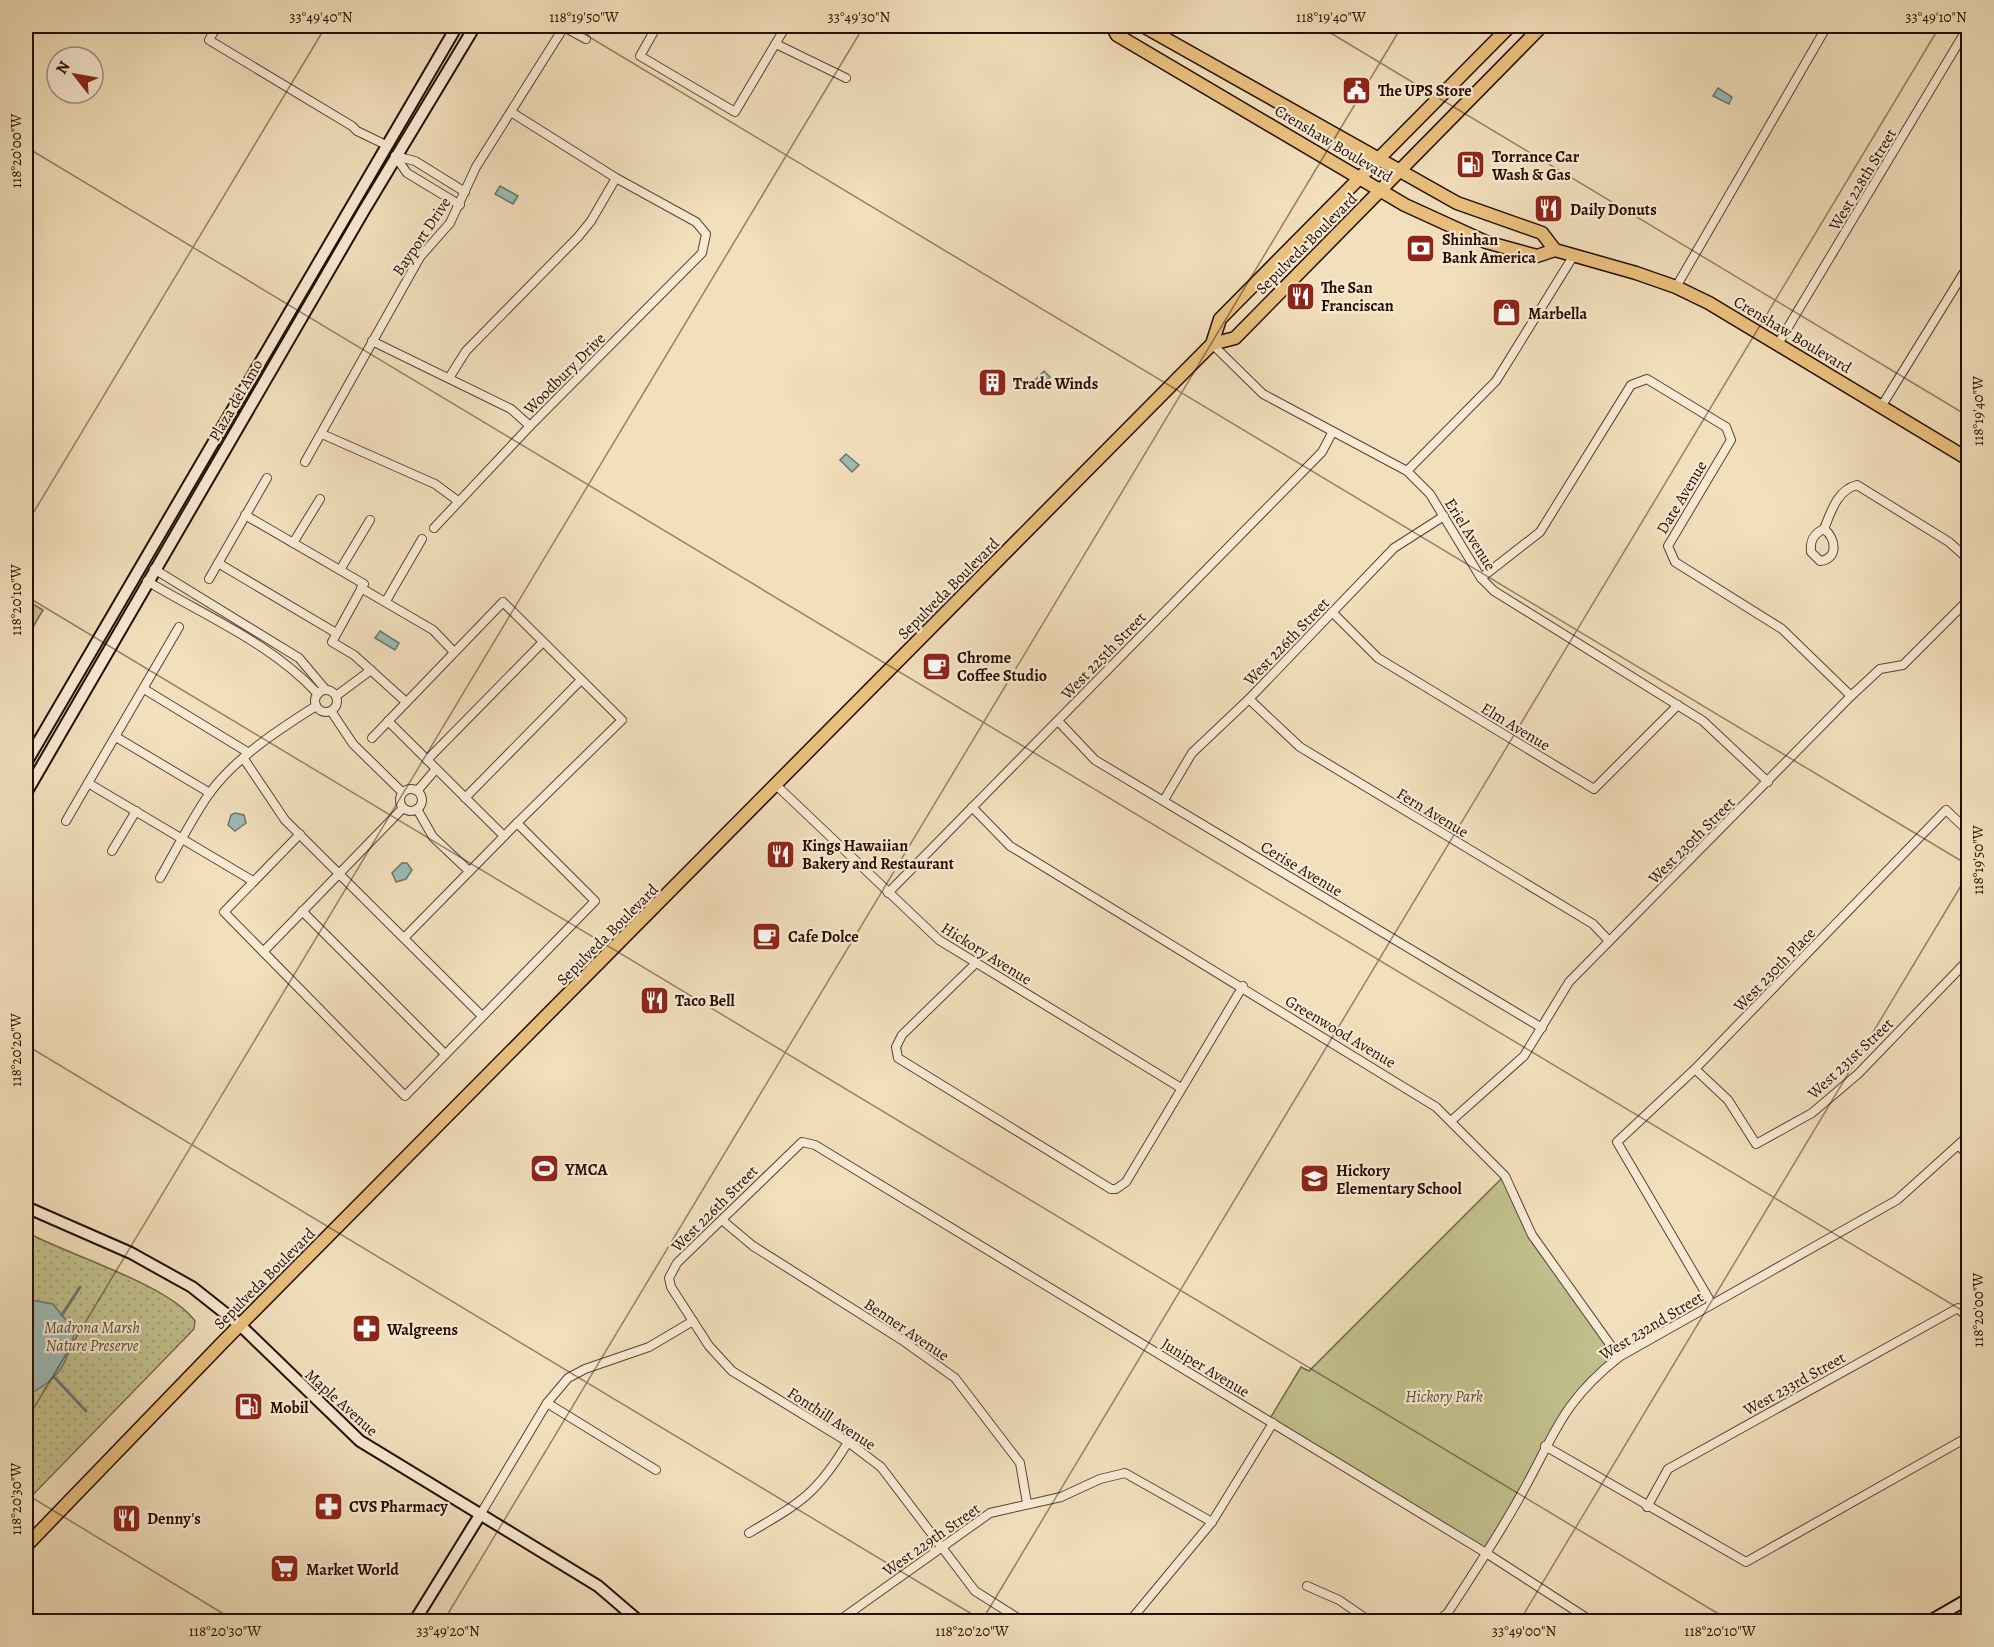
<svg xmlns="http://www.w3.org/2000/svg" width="1994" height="1647" font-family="Alegreya,serif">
<defs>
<pattern id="grass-dots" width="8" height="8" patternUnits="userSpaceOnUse" patternTransform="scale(1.5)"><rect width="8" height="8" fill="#c1c08c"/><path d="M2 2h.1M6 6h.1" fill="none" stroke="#a6a477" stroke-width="1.8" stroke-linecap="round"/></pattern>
</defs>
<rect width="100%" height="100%" fill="#f2dfbc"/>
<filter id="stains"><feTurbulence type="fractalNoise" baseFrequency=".00333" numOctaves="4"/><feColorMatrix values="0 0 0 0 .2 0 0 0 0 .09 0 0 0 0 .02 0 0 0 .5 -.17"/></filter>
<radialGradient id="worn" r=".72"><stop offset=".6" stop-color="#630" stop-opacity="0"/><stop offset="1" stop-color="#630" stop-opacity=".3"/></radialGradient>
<path fill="url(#grass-dots)" stroke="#746749" stroke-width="1.5" d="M26,1232C68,1255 168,1284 195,1321L194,1329L26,1502Z"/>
<g fill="#c1c08c" stroke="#746749" stroke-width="1.5">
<polygon points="26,600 43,610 26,639"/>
<polygon points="1504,1176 1519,1212 1617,1357 1595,1374 1533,1468 1485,1552 1269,1420 1301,1367 1309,1371"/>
</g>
<g fill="#9cbcb6" stroke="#6d7670" stroke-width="1.5">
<polygon points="1718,88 1732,97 1729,104 1713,96"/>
<polygon points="500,186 518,196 513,204 495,194"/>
<polygon points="1044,371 1050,377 1037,390 1031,384"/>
<polygon points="846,454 859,465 852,472 840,460"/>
<polygon points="380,631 399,643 395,650 375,638"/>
<polygon points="235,813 244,815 246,823 235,831 228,825 231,815"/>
<polygon points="402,863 407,863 412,870 406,879 396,882 392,873"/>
<path d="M26,1299L53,1304L75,1331C66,1367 59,1379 26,1396Z"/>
</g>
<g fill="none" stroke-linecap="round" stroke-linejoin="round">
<g stroke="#6d7670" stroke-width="3">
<polyline points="62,1315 80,1287"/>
<polyline points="54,1377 86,1411"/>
</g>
<defs>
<g id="street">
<polyline points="217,26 209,40 352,126 357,131 386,145"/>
<polyline points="562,26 586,39"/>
<polyline points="657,26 640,56 735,112 786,26"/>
<polyline points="776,44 846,78"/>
<polyline points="395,156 407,173 460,205"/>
<polyline points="395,156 415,161 465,192"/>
<polyline points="1676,287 1827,26"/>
<polyline points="372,341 511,409 530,426"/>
<polyline points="1212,344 1263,394 1407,471 1430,494 1481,578 1494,591 1703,721 1768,782"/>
<polyline points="1778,344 1968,27"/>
<polyline points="449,378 466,351 578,237 591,221 616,178"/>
<polyline points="1881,407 1968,266"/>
<polyline points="322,434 435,484 458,501"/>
<polyline points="305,462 420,257 450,223 476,167 564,27"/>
<polyline points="1407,471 1496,381 1574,255"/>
<polyline points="245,515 364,584 332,642 354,655 406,702"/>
<polyline points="434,528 530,426 702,253 706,234 696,222 616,178 511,112"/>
<path d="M1824,529C1831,512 1837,490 1857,485L1949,542L1968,559"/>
<path d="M1824,529C1836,538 1839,559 1820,561L1811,552C1810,541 1813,534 1824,529Z"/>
<polyline points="293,543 320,499"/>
<polyline points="218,563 336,633"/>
<polyline points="154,569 299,658 326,690"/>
<polyline points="340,570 370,520"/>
<polyline points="1481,578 1540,532 1631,385 1647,379 1726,427 1731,440 1668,546 1675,562 1782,629 1851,696"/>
<polyline points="209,579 267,478"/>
<path d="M147,581C205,616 271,643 318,694"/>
<polyline points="361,588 433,630 454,652"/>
<polyline points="386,601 422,539"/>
<polyline points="1332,612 1378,658 1594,789 1678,705"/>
<polyline points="179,627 88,783 253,881"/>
<polyline points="144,689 249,753"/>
<circle cx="326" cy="701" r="11"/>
<polyline points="336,696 371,670"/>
<polyline points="1249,699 1300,747 1593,924 1609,941"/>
<polyline points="331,711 353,744 402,792"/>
<polyline points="388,721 504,836"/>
<polyline points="1058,721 1095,760 1542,1028"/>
<polyline points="116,737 210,793"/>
<polyline points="372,738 503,602 622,720 517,823 404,938"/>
<polyline points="244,759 285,820 482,1016"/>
<polyline points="427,760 543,642"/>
<polyline points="776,785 939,940 1181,1088"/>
<circle cx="411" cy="800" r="11"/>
<polyline points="418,790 436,769"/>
<polyline points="465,798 581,680"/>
<polyline points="1164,800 1192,753 1249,699 1394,548 1444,516"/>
<polyline points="972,807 1010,846 1436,1107 1505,1176 1532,1235 1619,1357"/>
<polyline points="417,809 433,837 469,871"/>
<polyline points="66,821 88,783"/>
<polyline points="300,834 224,912 405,1096 595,901 517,823"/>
<polyline points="112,851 136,811"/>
<path d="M160,878C176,850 191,820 209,794C235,758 278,730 316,706"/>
<polyline points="888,893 1322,452 1332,433"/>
<polyline points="302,911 445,1054"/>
<polyline points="263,952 403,808"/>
<polyline points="976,963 902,1035 896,1047 898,1058 1111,1189 1116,1189 1126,1182 1243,986"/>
<polyline points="1695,1069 1728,1100 1756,1144 1812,1113 1858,1074 1968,960"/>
<polyline points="1451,1121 1524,1056 1569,982 1851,696 1880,669 1903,665 1968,600"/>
<polyline points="1959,1146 1968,1155"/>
<polyline points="722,1220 753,1246 902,1340 955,1378 1020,1463 1027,1503"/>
<polyline points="1712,1304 1617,1142 1695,1069 1946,810 1968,831"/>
<polyline points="547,1403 656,1470"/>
<polyline points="1545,1446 1746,1562 1968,1437"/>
<polyline points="1647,1507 1668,1469 1958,1308 1968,1318"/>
<polyline points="480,1515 547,1403 568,1378 585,1369 649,1347 693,1321"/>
<path d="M749,1533C800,1503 817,1494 848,1442"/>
<polyline points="1307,1586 1339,1600 1371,1622"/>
<polyline points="837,1622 990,1513 1061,1497 1100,1479 1125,1473 1212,1522"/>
<polyline points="1024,1622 975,1591 881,1467 848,1442 732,1371 709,1346 671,1287 669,1278 677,1263 802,1142 815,1145 1486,1553 1593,1622"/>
<polyline points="1129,1622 1212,1522 1273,1423"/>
<path d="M1434,1622L1447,1614C1473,1574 1499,1535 1522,1493C1555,1434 1562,1402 1619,1357L1897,1200L1968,1136"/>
</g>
<g id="secondary">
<polyline points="26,763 457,26"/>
<polyline points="26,793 363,212 475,26"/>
<polyline points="26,1207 131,1253 192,1287 240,1325 360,1441 598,1586 640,1622"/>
<polyline points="414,1622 480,1515"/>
<polyline points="1928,1622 1968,1599"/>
</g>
<g id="primary">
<polyline points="1112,26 1117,35 1405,205 1486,242 1537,256 1555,250"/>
<polyline points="1143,26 1457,203 1542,233 1555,250 1636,273 1676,287 1709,303 1968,459"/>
<polyline points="1212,344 1235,338 1542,26"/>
<polyline points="26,1546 224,1341 1212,344 1220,319 1510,26"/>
</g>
</defs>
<use href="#street" stroke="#594234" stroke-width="10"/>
<use href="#secondary" stroke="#260e06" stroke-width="14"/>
<use href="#primary" stroke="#260e06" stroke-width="15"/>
<use href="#street" stroke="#f7ead3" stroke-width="8"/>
<use href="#secondary" stroke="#f7ead3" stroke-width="10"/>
<use href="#primary" stroke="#e9c07e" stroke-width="12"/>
</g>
<path fill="none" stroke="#260e06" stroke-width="1.5" stroke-opacity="0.45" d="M571,26L1968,865M1319,26L1968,416M26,147L1968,1314M26,525L326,26M26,596L1732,1622M26,1045L985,1622M26,1421L864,26M26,1494L237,1622M443,1622L1402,26M981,1622L1940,26M1519,1622L1968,874"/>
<defs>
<symbol id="civic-square" viewBox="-11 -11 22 22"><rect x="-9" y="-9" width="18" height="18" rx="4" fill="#8f2418" stroke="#f7ead3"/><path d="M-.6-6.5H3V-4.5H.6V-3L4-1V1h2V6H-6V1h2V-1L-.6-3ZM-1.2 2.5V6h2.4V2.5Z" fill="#fff"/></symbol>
<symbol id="fuel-square" viewBox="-11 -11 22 22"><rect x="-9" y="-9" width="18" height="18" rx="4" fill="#8f2418" stroke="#f7ead3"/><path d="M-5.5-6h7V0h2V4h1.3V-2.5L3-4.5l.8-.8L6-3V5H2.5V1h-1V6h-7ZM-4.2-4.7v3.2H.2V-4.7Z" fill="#fff"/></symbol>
<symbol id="restaurant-square" viewBox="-11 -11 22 22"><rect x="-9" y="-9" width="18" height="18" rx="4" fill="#8f2418" stroke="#f7ead3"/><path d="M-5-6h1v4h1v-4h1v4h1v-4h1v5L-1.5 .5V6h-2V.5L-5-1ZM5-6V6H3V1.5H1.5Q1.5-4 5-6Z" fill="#fff"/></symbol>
<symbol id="bank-square" viewBox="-11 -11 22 22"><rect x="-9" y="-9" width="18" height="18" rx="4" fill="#8f2418" stroke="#f7ead3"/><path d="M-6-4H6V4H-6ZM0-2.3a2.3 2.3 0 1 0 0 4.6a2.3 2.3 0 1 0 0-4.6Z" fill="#fff"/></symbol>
<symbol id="shop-square" viewBox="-11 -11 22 22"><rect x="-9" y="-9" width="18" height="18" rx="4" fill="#8f2418" stroke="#f7ead3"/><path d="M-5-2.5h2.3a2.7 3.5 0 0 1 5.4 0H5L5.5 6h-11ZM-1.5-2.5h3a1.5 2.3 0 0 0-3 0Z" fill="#fff"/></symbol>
<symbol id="building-square" viewBox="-11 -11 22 22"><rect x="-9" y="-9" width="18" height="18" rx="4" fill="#8f2418" stroke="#f7ead3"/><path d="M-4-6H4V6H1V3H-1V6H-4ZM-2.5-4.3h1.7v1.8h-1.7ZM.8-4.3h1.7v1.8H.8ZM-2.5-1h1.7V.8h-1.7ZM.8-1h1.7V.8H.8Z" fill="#fff"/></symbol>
<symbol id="cafe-square" viewBox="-11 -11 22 22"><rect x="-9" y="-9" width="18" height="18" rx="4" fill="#8f2418" stroke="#f7ead3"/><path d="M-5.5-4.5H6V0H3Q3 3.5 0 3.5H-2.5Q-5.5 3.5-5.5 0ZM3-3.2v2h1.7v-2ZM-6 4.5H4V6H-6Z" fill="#fff"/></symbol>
<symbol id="stadium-square" viewBox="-11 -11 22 22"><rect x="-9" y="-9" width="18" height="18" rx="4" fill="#8f2418" stroke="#f7ead3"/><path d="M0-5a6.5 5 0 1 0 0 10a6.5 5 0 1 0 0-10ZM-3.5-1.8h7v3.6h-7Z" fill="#fff"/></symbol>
<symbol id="school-square" viewBox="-11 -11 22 22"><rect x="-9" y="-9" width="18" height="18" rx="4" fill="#8f2418" stroke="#f7ead3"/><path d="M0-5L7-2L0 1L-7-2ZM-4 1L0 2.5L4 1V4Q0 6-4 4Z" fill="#fff"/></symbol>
<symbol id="pharmacy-square" viewBox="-11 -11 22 22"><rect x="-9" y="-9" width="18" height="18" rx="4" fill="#8f2418" stroke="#f7ead3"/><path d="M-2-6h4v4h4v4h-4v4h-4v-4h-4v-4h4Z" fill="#fff"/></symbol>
<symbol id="supermarket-square" viewBox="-11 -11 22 22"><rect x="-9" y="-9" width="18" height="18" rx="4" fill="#8f2418" stroke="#f7ead3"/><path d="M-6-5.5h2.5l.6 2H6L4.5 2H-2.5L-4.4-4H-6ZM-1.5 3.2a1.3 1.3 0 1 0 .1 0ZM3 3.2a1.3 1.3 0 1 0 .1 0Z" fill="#fff"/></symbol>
</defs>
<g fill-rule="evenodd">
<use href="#civic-square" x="1340" y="74" width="33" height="33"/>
<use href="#fuel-square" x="1454" y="148" width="33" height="33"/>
<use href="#restaurant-square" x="1532" y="192" width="33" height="33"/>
<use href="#bank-square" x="1404" y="232" width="33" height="33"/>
<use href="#restaurant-square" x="1284" y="280" width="33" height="33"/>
<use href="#shop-square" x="1490" y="296" width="33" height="33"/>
<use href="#building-square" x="976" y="366" width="33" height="33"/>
<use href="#cafe-square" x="920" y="650" width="33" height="33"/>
<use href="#restaurant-square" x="764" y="838" width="33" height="33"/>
<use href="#cafe-square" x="750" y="920" width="33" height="33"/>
<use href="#restaurant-square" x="638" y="984" width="33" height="33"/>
<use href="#stadium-square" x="528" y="1152" width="33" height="33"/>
<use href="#school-square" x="1298" y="1162" width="33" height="33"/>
<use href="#pharmacy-square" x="350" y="1312" width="33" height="33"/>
<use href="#fuel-square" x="232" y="1390" width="33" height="33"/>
<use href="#pharmacy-square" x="312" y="1490" width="33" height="33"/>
<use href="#restaurant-square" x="110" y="1502" width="33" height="33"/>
<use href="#supermarket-square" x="268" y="1552" width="33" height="33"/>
</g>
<g text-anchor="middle" stroke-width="4.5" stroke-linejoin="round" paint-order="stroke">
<g font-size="16" font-weight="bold" fill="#260e06" stroke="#f7ead3" text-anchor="start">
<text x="1378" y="96">The UPS Store</text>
<text x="1492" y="162">Torrance Car<tspan x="1492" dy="18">Wash &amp; Gas</tspan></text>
<text x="1570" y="215">Daily Donuts</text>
<text x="1442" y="245">Shinhan<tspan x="1442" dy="18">Bank America</tspan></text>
<text x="1321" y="293">The San<tspan x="1321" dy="18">Franciscan</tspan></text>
<text x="1528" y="319">Marbella</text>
<text x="1013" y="389">Trade Winds</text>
<text x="957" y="663">Chrome<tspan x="957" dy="18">Coffee Studio</tspan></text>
<text x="802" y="851">Kings Hawaiian<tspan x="802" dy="18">Bakery and Restaurant</tspan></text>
<text x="788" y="942">Cafe Dolce</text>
<text x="675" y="1006">Taco Bell</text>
<text x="565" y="1175">YMCA</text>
<text x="1336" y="1176">Hickory<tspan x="1336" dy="18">Elementary School</tspan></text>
<text x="387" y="1335">Walgreens</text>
<text x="270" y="1413">Mobil</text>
<text x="349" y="1512">CVS Pharmacy</text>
<text x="147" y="1524">Denny's</text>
<text x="306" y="1575">Market World</text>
</g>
<g font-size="16" fill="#260e06" stroke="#f7ead3">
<text transform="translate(1334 143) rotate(31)" y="6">Crenshaw Boulevard</text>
<text transform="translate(1862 179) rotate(-59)" y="6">West 228th Street</text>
<text transform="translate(421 236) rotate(-56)" y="6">Bayport Drive</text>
<text transform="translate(1306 243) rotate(-45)" y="6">Sepulveda Boulevard</text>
<text transform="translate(1793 334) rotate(31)" y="6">Crenshaw Boulevard</text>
<text transform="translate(564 373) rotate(-45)" y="6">Woodbury Drive</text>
<text transform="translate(235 400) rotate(-60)" y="6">Plaza del Amo</text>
<text transform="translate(1681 497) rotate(-59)" y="6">Date Avenue</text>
<text transform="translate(1471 534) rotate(58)" y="6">Eriel Avenue</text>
<text transform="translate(948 588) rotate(-45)" y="6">Sepulveda Boulevard</text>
<text transform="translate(1286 641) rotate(-46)" y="6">West 226th Street</text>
<text transform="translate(1103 655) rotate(-46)" y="6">West 225th Street</text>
<text transform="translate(1516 726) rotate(31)" y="6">Elm Avenue</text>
<text transform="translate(1433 812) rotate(31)" y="6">Fern Avenue</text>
<text transform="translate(1691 840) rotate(-45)" y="6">West 230th Street</text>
<text transform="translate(1302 868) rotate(31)" y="6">Cerise Avenue</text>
<text transform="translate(607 934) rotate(-45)" y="6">Sepulveda Boulevard</text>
<text transform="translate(987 953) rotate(32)" y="6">Hickory Avenue</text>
<text transform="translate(1774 969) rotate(-46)" y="6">West 230th Place</text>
<text transform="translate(1341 1031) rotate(31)" y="6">Greenwood Avenue</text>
<text transform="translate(1850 1058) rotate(-43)" y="6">West 231st Street</text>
<text transform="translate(714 1208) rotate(-45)" y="6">West 226th Street</text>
<text transform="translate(264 1278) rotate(-45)" y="6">Sepulveda Boulevard</text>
<text transform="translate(1651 1325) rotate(-31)" y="6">West 232nd Street</text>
<text transform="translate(907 1329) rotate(34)" y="6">Benner Avenue</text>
<text transform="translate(1206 1367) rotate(31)" y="6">Juniper Avenue</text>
<text transform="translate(1794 1383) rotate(-29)" y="6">West 233rd Street</text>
<text transform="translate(342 1402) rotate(42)" y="6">Maple Avenue</text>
<text transform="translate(832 1418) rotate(33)" y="6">Fonthill Avenue</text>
<text transform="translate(931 1539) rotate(-35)" y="6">West 229th Street</text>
</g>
<g font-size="16" font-style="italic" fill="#5c4c35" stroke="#f7ead3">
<text x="92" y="1333">Madrona Marsh<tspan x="92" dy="18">Nature Preserve</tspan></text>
<text x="1444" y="1402">Hickory Park</text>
</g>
</g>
<rect width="1994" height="1647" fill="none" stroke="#f2dfbc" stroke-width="66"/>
<g transform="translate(75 75) rotate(301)"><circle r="28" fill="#f7ead3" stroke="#a39281" stroke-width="1.5"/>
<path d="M0-4.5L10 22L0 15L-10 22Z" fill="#8f2418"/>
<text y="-9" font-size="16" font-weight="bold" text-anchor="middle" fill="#260e06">N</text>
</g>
<rect x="33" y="33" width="1928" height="1581" fill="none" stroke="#260e06" stroke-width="2"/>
<g font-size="15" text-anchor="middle" fill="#260e06">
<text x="321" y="22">33°49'40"N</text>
<text x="584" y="22">118°19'50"W</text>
<text x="859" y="22">33°49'30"N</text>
<text x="1331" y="22">118°19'40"W</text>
<text x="1936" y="22">33°49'10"N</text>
<text transform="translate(16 151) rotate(-90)" y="5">118°20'00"W</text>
<text transform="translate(1978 411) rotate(-90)" y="5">118°19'40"W</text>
<text transform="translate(16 600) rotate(-90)" y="5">118°20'10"W</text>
<text transform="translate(1978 860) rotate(-90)" y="5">118°19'50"W</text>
<text transform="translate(16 1050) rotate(-90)" y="5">118°20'20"W</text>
<text transform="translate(1978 1310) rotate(-90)" y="5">118°20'00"W</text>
<text transform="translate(16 1499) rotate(-90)" y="5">118°20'30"W</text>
<text x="225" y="1636">118°20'30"W</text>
<text x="448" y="1636">33°49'20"N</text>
<text x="972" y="1636">118°20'20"W</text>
<text x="1524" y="1636">33°49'00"N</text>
<text x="1720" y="1636">118°20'10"W</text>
</g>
<rect width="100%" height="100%" filter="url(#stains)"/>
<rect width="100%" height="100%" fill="url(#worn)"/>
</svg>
